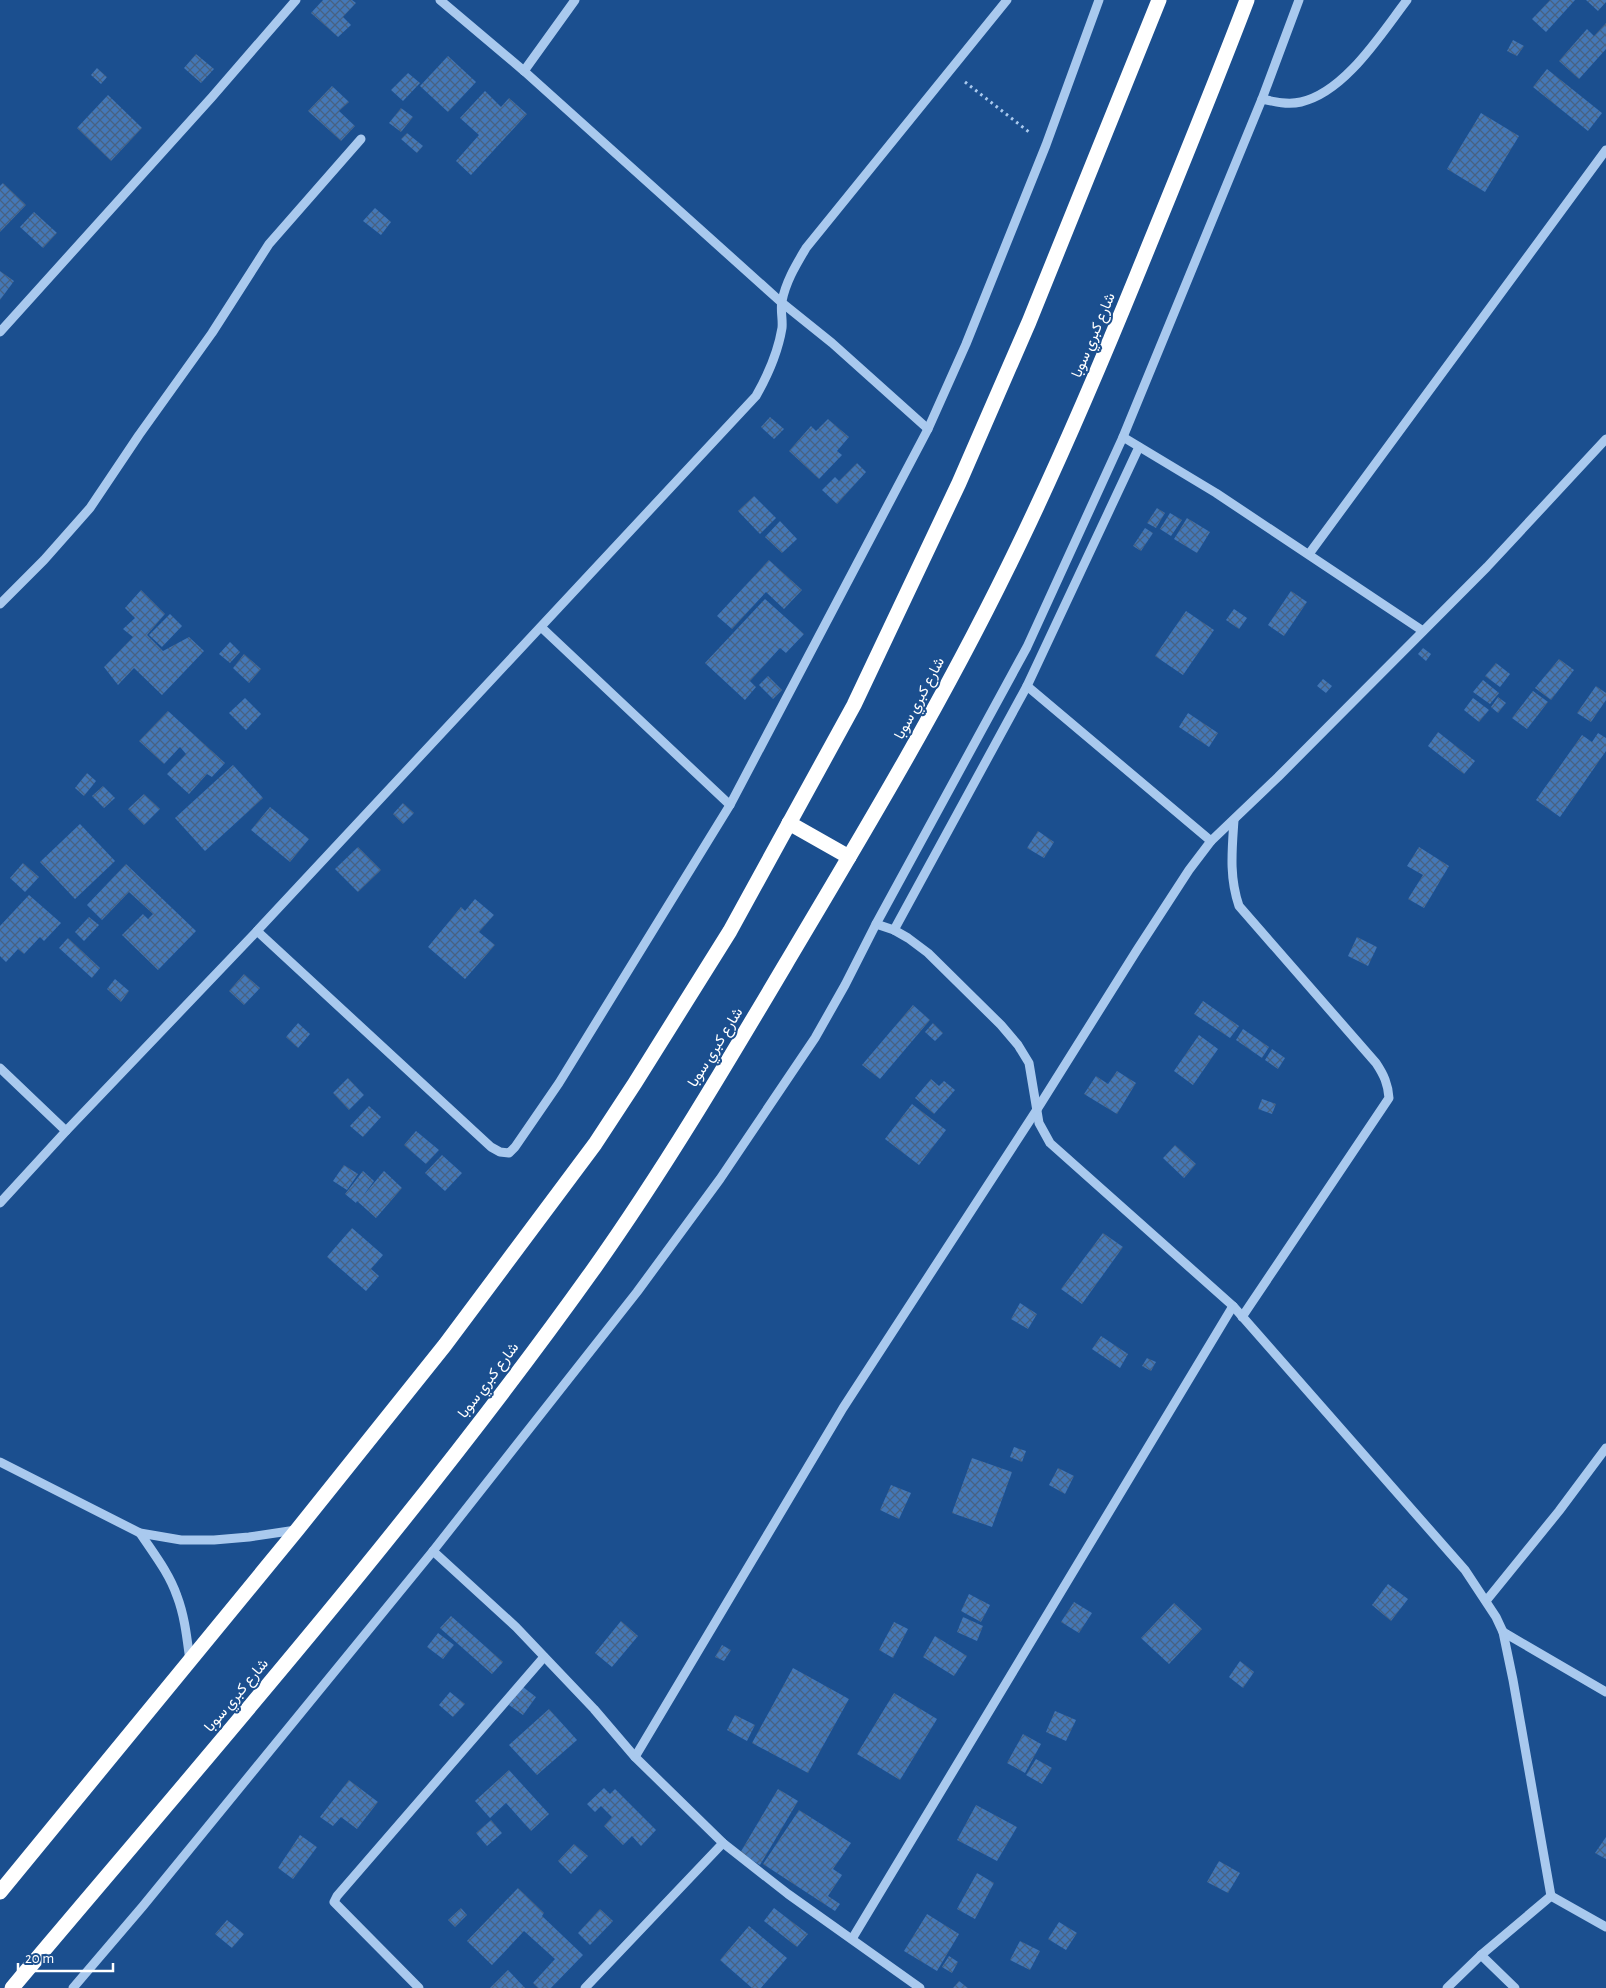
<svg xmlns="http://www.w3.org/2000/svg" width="1606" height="1988" font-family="'Alegreya Sans',Vazirmatn,sans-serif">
<defs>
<pattern id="building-cross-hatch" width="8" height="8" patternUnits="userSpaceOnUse" patternTransform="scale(1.25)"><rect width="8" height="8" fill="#4478b7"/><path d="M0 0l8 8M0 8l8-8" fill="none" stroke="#486282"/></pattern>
</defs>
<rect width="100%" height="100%" fill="#1b4f8f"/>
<g fill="url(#building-cross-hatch)">
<polygon points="323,0 352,0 356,3 343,17 351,25 338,37 311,13"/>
<polygon points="1550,0 1575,0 1546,32 1532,19"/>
<polygon points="1586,0 1606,0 1606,2 1598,11"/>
<polygon points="1606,23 1606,49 1579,79 1559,61 1587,29 1594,36"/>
<polygon points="1513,40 1524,46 1517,56 1507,51"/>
<polygon points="196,54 214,69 201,83 184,68"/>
<polygon points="448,56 476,82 448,112 420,86"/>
<polygon points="97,68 107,77 101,84 91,75"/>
<polygon points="1547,69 1602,113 1588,131 1533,87"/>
<polygon points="408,73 420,83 403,101 391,90"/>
<polygon points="332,86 349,102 339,111 355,126 341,141 308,111"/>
<polygon points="485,91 501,107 509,98 527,114 471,175 456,161 479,135 460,118"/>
<polygon points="108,95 142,128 111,161 77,128"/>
<polygon points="401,108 413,117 401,132 389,123"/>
<polygon points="1481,113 1519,136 1485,192 1447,169"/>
<polygon points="407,133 423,146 417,153 401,139"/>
<polygon points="3,183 26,205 0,232 0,186"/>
<polygon points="375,208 391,222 381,235 363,221"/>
<polygon points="34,212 57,233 43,248 20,227"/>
<polygon points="0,271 14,281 0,300"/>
<polygon points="770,417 784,429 774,439 761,427"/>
<polygon points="828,419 849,437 837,451 842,455 819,479 789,451 811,426 816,431"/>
<polygon points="857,463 866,472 837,504 822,490 835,477 839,481"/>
<polygon points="754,496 776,518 760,534 738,511"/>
<polygon points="1157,508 1165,513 1156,528 1147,523"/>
<polygon points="1170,513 1182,520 1171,536 1160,529"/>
<polygon points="1187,518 1210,532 1197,553 1174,539"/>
<polygon points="780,521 797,539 782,553 765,537"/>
<polygon points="1145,528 1153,533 1141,551 1133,546"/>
<polygon points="769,560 802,590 784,609 766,592 732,629 717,616"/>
<polygon points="141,590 165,614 147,635 163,651 189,637 204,651 162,695 134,668 118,685 104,667 133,637 123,629 135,618 125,608"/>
<polygon points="1291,591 1307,602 1284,636 1268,625"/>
<polygon points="765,599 804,634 786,653 780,648 750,681 756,687 745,700 705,663"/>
<polygon points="1234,609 1247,618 1239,629 1226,620"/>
<polygon points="1186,611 1214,630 1183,675 1155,656"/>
<polygon points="170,614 182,626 162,647 149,635"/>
<polygon points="230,642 240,652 230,663 219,654"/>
<polygon points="1423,648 1431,654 1426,661 1418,654"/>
<polygon points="244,654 261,669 249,683 233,668"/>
<polygon points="1559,659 1574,670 1551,700 1535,688"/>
<polygon points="1496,663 1510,674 1500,687 1485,676"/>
<polygon points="768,676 782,690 773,699 759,685"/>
<polygon points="1323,679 1332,686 1326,693 1317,686"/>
<polygon points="1483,680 1499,693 1490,704 1473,692"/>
<polygon points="1596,686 1606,693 1606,700 1591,722 1577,713"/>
<polygon points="1533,691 1548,702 1527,729 1512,718"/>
<polygon points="1498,697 1506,703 1498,713 1491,707"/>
<polygon points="245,698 261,714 246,730 229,713"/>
<polygon points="1473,698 1489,710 1479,722 1464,710"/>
<polygon points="168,711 225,763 212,777 207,774 189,794 167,774 186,754 180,747 164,764 139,741"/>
<polygon points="1188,713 1218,733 1209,747 1179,727"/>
<polygon points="1438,732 1475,761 1464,774 1428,746"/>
<polygon points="1598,733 1606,738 1606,751 1560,817 1536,800 1582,735 1592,742"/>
<polygon points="233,765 263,798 205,851 175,818"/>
<polygon points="87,773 96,781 84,796 75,788"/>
<polygon points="103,786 115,798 104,808 92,796"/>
<polygon points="144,794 160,809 144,825 128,809"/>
<polygon points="403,803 414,813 403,824 393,814"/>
<polygon points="270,807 309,839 290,862 251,830"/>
<polygon points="80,824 115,861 75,899 40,862"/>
<polygon points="1038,831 1054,842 1044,858 1027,848"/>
<polygon points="358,847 381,870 358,892 335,869"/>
<polygon points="1419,847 1449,866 1424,908 1408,899 1423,875 1407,866"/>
<polygon points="23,863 39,877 25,892 10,878"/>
<polygon points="126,864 196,931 158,970 122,935 143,914 148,919 153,914 129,892 102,920 87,905"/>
<polygon points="29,895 61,923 44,941 40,937 24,954 18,949 6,962 0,956 0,926"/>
<polygon points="475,899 494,915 479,932 495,945 465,979 428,947 461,907 465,911"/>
<polygon points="89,917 99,925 84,941 75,932"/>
<polygon points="1357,937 1377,947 1368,966 1348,956"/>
<polygon points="68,938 100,968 92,978 59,948"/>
<polygon points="244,974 260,988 244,1005 229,991"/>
<polygon points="115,979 129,991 121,1002 107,989"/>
<polygon points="1203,1001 1239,1026 1230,1038 1194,1014"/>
<polygon points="913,1005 930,1020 880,1079 862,1065"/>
<polygon points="298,1023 310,1034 298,1048 286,1037"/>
<polygon points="933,1023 943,1033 935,1041 925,1032"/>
<polygon points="1243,1029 1269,1047 1262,1058 1236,1040"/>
<polygon points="1199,1035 1218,1049 1193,1085 1174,1071"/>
<polygon points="1272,1049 1285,1058 1278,1069 1265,1060"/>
<polygon points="1117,1071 1136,1083 1117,1114 1084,1094 1096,1076 1108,1084"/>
<polygon points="348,1078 364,1095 349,1110 333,1093"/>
<polygon points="931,1079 939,1086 944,1081 955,1090 934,1114 915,1098"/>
<polygon points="1262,1099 1276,1104 1272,1114 1258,1109"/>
<polygon points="912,1104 946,1130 919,1165 885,1139"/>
<polygon points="369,1106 381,1117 363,1137 350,1126"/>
<polygon points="416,1131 439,1150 426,1164 404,1145"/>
<polygon points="1175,1145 1196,1164 1184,1178 1163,1158"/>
<polygon points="442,1155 462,1173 445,1191 425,1173"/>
<polygon points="344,1165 358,1174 347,1190 333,1181"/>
<polygon points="363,1171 374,1181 363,1196 384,1171 402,1188 376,1218 357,1201 356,1203 345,1194"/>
<polygon points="352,1228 383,1255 371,1269 379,1276 366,1291 327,1257"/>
<polygon points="1103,1233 1123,1247 1082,1304 1061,1289"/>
<polygon points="1020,1303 1037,1314 1028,1329 1011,1319"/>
<polygon points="1101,1336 1128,1354 1120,1368 1092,1349"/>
<polygon points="1147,1358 1156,1362 1151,1371 1142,1366"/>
<polygon points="1014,1447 1026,1451 1022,1462 1010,1457"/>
<polygon points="972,1458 1012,1472 992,1527 952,1513"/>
<polygon points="1058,1468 1074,1476 1065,1494 1049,1485"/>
<polygon points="891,1485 911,1493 899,1519 880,1510"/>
<polygon points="1388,1584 1408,1599 1391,1621 1372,1605"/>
<polygon points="969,1594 990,1605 981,1622 961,1611"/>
<polygon points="1074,1602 1092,1613 1079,1633 1061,1622"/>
<polygon points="1174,1603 1202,1629 1169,1664 1141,1638"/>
<polygon points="451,1616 503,1662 492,1674 440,1628"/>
<polygon points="963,1617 983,1626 977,1641 957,1632"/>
<polygon points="621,1621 638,1636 612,1667 595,1653"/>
<polygon points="894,1622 908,1629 893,1658 879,1650"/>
<polygon points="438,1633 454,1645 443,1659 427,1647"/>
<polygon points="935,1636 967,1656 954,1676 923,1657"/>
<polygon points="722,1645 731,1650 724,1661 715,1657"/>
<polygon points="1240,1661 1254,1672 1243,1688 1229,1677"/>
<polygon points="793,1668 849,1699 808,1773 752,1743"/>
<polygon points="523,1687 536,1697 523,1715 509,1705"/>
<polygon points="450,1692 465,1704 453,1717 439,1705"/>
<polygon points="894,1693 937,1719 900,1780 857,1754"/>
<polygon points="549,1709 577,1740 537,1775 509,1745"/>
<polygon points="1055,1711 1076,1720 1066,1741 1046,1732"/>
<polygon points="735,1715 755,1725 747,1741 727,1730"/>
<polygon points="1023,1734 1041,1744 1025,1773 1007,1763"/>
<polygon points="1036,1759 1052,1768 1042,1784 1026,1775"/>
<polygon points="509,1770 549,1814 531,1831 506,1803 490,1818 475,1801"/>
<polygon points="349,1780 378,1802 357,1829 341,1817 333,1826 320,1817"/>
<polygon points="604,1788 610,1794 615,1789 656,1830 641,1846 632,1836 623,1845 604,1826 612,1817 601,1806 595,1812 587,1804"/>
<polygon points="778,1789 798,1801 760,1865 740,1853"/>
<polygon points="976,1805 1017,1827 997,1861 957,1840"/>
<polygon points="799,1810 851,1843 833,1869 842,1875 828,1896 840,1904 835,1911 763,1864"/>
<polygon points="491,1820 502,1833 487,1846 476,1833"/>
<polygon points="300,1835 317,1847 293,1879 278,1868"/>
<polygon points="1606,1837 1606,1859 1595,1853"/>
<polygon points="574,1844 588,1856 571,1874 558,1861"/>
<polygon points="1219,1861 1240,1873 1228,1893 1207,1882"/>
<polygon points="977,1873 994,1883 975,1919 957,1909"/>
<polygon points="518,1888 544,1913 542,1916 583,1955 551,1988 538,1988 533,1983 555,1959 524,1931 492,1965 467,1941"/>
<polygon points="461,1908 467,1915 455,1927 448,1920"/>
<polygon points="774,1908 808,1934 797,1947 764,1921"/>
<polygon points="600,1909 613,1921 590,1945 578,1933"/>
<polygon points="927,1914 959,1934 937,1971 904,1951"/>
<polygon points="227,1920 244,1934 232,1948 215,1934"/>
<polygon points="1059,1922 1077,1933 1066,1950 1048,1939"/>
<polygon points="749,1926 787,1958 761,1988 752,1988 720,1960"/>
<polygon points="1020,1941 1040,1951 1030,1970 1010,1960"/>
<polygon points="949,1956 958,1962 952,1973 942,1967"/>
<polygon points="508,1970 525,1988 490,1988"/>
<polygon points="959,1981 968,1988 953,1988"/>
</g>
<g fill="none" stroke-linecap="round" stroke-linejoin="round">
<polyline stroke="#a9c9ee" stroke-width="3" stroke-dasharray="2.5 4" stroke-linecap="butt" points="965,82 1029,132"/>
<g stroke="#a9c9ee" stroke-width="9">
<polyline points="440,0 524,71 781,302 832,343 928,429"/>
<polyline points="524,71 575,0"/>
<path d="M1262,99C1275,102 1288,105 1301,102C1345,92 1381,34 1407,0"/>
<polyline points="0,332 212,97 296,0"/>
<polyline points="1123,437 1216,493 1423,631"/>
<polyline points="1309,554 1606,150"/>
<polyline points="0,604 44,560 90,508 139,435 212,333 269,244 361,139"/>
<polyline points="541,627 730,805"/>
<polyline points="1027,686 1211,841"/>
<path d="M1234,820C1232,850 1229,877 1239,906L1376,1063C1384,1075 1388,1084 1389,1098L1242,1317"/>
<polyline points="876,924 894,930 908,938 928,953 1001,1025 1018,1045 1029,1063 1039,1123 1050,1143 1233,1306 1465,1570 1496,1617 1503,1632 1513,1680 1551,1896"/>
<polyline points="894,930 1027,686 1139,447"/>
<polyline points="257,931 491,1147 500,1152 509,1153 515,1147 559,1083 730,805 928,429 966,344 1046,145 1099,0"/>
<polyline points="0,1068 66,1131"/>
<path d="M0,1203L66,1131L257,931L756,396C768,375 778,352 782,328C783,319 780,309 782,301C786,281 796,265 806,248L1007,0"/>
<polyline points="0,1462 140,1533 181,1540 214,1540 249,1537 296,1530"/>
<path d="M140,1533C154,1554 169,1573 177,1596C185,1617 187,1639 190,1661"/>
<polyline points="433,1551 516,1627 594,1709 635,1757 723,1843 788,1894 920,1988"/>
<polyline points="1486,1601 1559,1511 1606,1448"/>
<polyline points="1503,1632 1606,1692"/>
<polyline points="635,1757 843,1408 1036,1111 1137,950 1189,870 1211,841 1278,777 1487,567 1606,439"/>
<polyline points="1551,1896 1606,1927"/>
<polyline points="852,1939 1233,1306"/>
<polyline points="1481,1955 1515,1988"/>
<polyline points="73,1988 143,1906 433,1551 637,1292 720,1179 815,1038 845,985 876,924 1027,647 1123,437 1262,99 1299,0"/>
<polyline points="419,1988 334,1902 337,1896 544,1657"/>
<polyline points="585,1988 723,1843"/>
<polyline points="1447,1988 1481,1955 1551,1896"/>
</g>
<g stroke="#fff" stroke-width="15">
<polyline points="789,823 849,857"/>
<polyline points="0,1892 297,1530 445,1345 595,1144 635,1083 730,931 854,705 959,483 1029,322 1159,0"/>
<path d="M12,1988C210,1753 414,1521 593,1270C666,1167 730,1058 794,950C869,824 944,698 1008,567C1055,472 1097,373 1137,275C1174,184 1212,92 1247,0"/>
</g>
</g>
<g text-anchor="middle" stroke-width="4" stroke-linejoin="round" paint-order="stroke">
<g font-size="15" fill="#fff" stroke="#1b4f8f">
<text transform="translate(1093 335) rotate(-67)" y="5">شارع كبري سوبا</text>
<text transform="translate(919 698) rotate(-62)" y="5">شارع كبري سوبا</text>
<text transform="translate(715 1047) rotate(-58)" y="5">شارع كبري سوبا</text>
<text transform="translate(488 1380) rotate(-53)" y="5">شارع كبري سوبا</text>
<text transform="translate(236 1695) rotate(-50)" y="5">شارع كبري سوبا</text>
</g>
</g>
<path d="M18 1963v8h95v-8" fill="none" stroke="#ffffff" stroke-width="2.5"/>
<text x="25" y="1963" font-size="15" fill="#ffffff" stroke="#1b4f8f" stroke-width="4" paint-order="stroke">20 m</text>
</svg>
